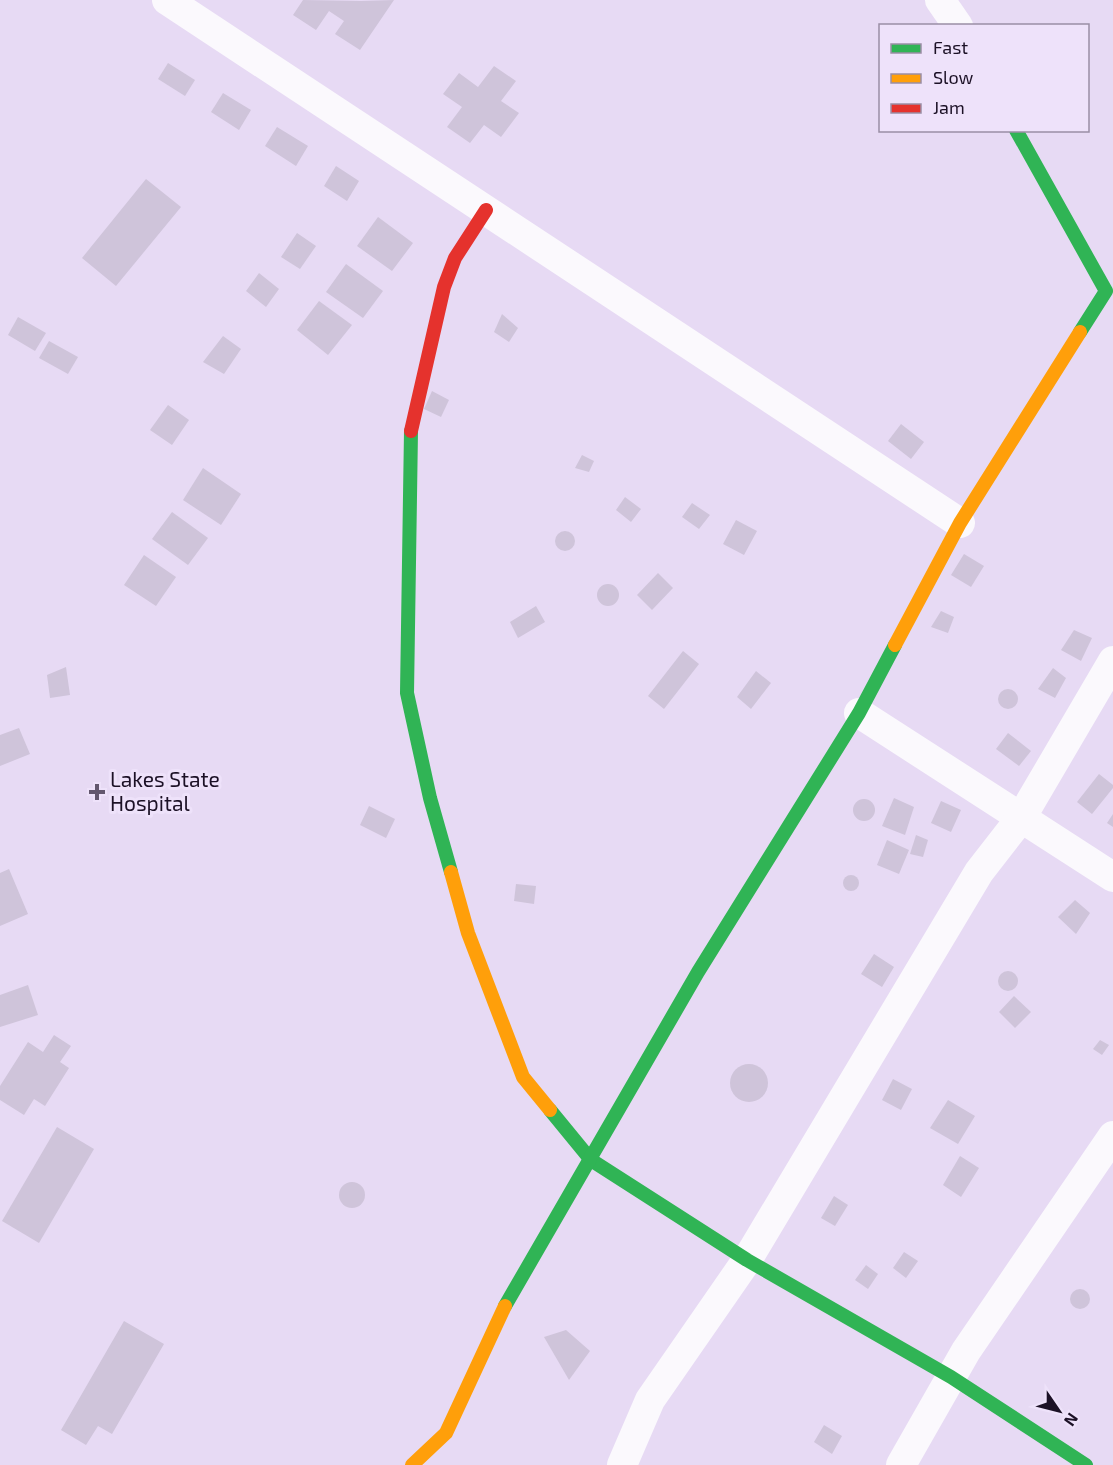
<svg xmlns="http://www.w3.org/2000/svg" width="1113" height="1465" font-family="'Exo 2',sans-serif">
<rect width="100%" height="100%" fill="#e7daf4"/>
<g fill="#cfc4da">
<polygon points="303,0 361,1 394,0 360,50 335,34 344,21 329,11 316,30 293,15"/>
<polygon points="168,63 195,80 185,96 158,79"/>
<polygon points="494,66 516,81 501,101 519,113 501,137 484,125 470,143 447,127 462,107 443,94 459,73 478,87"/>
<polygon points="223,93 251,110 239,130 211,112"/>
<polygon points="277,127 308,146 296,166 265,146"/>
<polygon points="336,166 359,181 347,201 324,186"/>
<polygon points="146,179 181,207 116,286 82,258"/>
<polygon points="378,217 413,243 392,271 357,246"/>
<polygon points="297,233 316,246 300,269 281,257"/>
<polygon points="346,264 383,291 363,318 326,292"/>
<polygon points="259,273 279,289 266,307 246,291"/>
<polygon points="319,301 352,325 328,355 297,330"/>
<polygon points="502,314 518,328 509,342 494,332"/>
<polygon points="18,317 46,333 35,351 8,335"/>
<polygon points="223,336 241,349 224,374 203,362"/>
<polygon points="49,341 78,357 68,374 39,358"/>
<polygon points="432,391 449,400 441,417 424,409"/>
<polygon points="168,405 189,420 172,445 150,430"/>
<polygon points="901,424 924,442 911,459 888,441"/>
<polygon points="582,455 594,461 589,472 575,468"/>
<polygon points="203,468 241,494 221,525 183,500"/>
<polygon points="625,497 641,509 631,522 616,510"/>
<polygon points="692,503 710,515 699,529 682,517"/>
<polygon points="172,512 208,538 188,565 152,539"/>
<polygon points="736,520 757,531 744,555 723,544"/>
<circle cx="565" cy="541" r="10"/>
<polygon points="964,554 984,566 971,587 951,575"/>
<polygon points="144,555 176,577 156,606 124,585"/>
<polygon points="658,573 673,588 652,610 637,595"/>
<circle cx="608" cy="595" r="11"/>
<polygon points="536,606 545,622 518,638 510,622"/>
<polygon points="941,611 954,617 948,633 931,627"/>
<polygon points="1074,630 1092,638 1081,661 1061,650"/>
<polygon points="683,651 699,664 664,709 648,696"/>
<polygon points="66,667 70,695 50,698 47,675"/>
<polygon points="1053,668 1066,678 1055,698 1038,689"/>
<polygon points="756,671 771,683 751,709 737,697"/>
<circle cx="1008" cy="699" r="10"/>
<polygon points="19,728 30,754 0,766 0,735"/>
<polygon points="1008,733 1031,751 1019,766 996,749"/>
<polygon points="1099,774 1113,785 1113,788 1092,814 1077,802"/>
<polygon points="894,798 914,807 905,835 882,826"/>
<circle cx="864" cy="810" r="11"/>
<polygon points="941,801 961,810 951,832 931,823"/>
<polygon points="369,806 395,819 386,838 360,825"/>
<polygon points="1113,814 1113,827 1107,823"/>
<polygon points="916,835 928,840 923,857 910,854"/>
<polygon points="887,840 909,850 899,874 877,865"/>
<polygon points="9,869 28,914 0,926 0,873"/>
<circle cx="851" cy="883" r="8"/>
<polygon points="516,884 536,886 534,904 514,901"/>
<polygon points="1075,900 1090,913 1076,934 1058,917"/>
<polygon points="874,954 894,967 882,987 861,974"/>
<circle cx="1008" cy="981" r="10"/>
<polygon points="28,985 38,1015 0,1027 0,995"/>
<polygon points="1014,996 1031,1012 1015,1028 999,1012"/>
<polygon points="54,1035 71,1046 60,1062 69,1068 45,1106 34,1099 24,1115 0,1100 0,1086 28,1042 43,1052"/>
<polygon points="1100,1040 1109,1045 1102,1055 1093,1049"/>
<circle cx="749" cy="1083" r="19"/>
<polygon points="893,1079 912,1089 901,1110 882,1100"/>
<polygon points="948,1100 975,1116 958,1144 930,1128"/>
<polygon points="57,1127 94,1149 39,1243 2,1221"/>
<polygon points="960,1156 979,1168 961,1197 943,1185"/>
<circle cx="352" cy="1195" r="13"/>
<polygon points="834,1196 848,1205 835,1226 821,1218"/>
<polygon points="904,1252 918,1261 906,1278 893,1268"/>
<polygon points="866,1265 878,1274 868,1289 855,1280"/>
<circle cx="1080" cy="1299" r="10"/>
<polygon points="124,1321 164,1344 112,1434 98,1426 86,1445 61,1430"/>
<polygon points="566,1330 590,1351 569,1380 544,1337"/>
<polygon points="824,1425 842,1436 832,1454 814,1442"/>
</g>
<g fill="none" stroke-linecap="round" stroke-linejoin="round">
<g stroke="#fbf9fd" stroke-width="30">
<polyline points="167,0 960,523"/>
<polyline points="940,0 958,26"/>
<polyline points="859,713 1113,877"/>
<polyline points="622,1465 650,1400 747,1260 979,872 1021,818 1113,661"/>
<polyline points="901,1465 966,1351 1113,1136"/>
</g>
<g stroke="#30b455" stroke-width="14">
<polyline points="1016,130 1106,291 1080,332"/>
<polyline points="411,431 407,693 430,798 451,872"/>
<polyline points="550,1110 591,1160 747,1260 951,1377 1086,1465"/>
<polyline points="505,1306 698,972 859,713 895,645"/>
</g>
<g stroke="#ff9f0a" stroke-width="14">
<polyline points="895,645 960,523 1080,332"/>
<polyline points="451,872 468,933 523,1077 550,1110"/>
<polyline points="412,1465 446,1433 505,1306"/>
</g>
<polyline stroke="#e5322d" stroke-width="14" points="411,431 444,287 455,258 486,210"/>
</g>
<path fill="#63576e" stroke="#eee2fa" stroke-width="2" d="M94 783h6v6h6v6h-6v6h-6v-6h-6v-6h6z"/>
<g text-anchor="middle" stroke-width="6" stroke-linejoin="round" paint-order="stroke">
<g font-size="21" fill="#1c1126" stroke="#eee2fa" text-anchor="start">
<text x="110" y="787">Lakes State<tspan x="110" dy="24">Hospital</tspan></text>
</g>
</g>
<rect x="879" y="24" width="210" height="108" fill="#eee2fa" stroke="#9a8ea5" stroke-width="1.5"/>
<rect x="891" y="44" width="30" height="9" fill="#30b455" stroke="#9a8ea5" stroke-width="1.5"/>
<text x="933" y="54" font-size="18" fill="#1c1126">Fast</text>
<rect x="891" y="74" width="30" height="9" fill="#ff9f0a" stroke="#9a8ea5" stroke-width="1.5"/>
<text x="933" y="84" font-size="18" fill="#1c1126">Slow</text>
<rect x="891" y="104" width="30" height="9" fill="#e5322d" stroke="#9a8ea5" stroke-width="1.5"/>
<text x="933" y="114" font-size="18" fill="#1c1126">Jam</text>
<g transform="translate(1059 1411) rotate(125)" stroke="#eee2fa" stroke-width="4.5" paint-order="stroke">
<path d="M0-4.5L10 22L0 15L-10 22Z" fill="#1c1126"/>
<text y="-9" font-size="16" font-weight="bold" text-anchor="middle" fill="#1c1126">N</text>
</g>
</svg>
